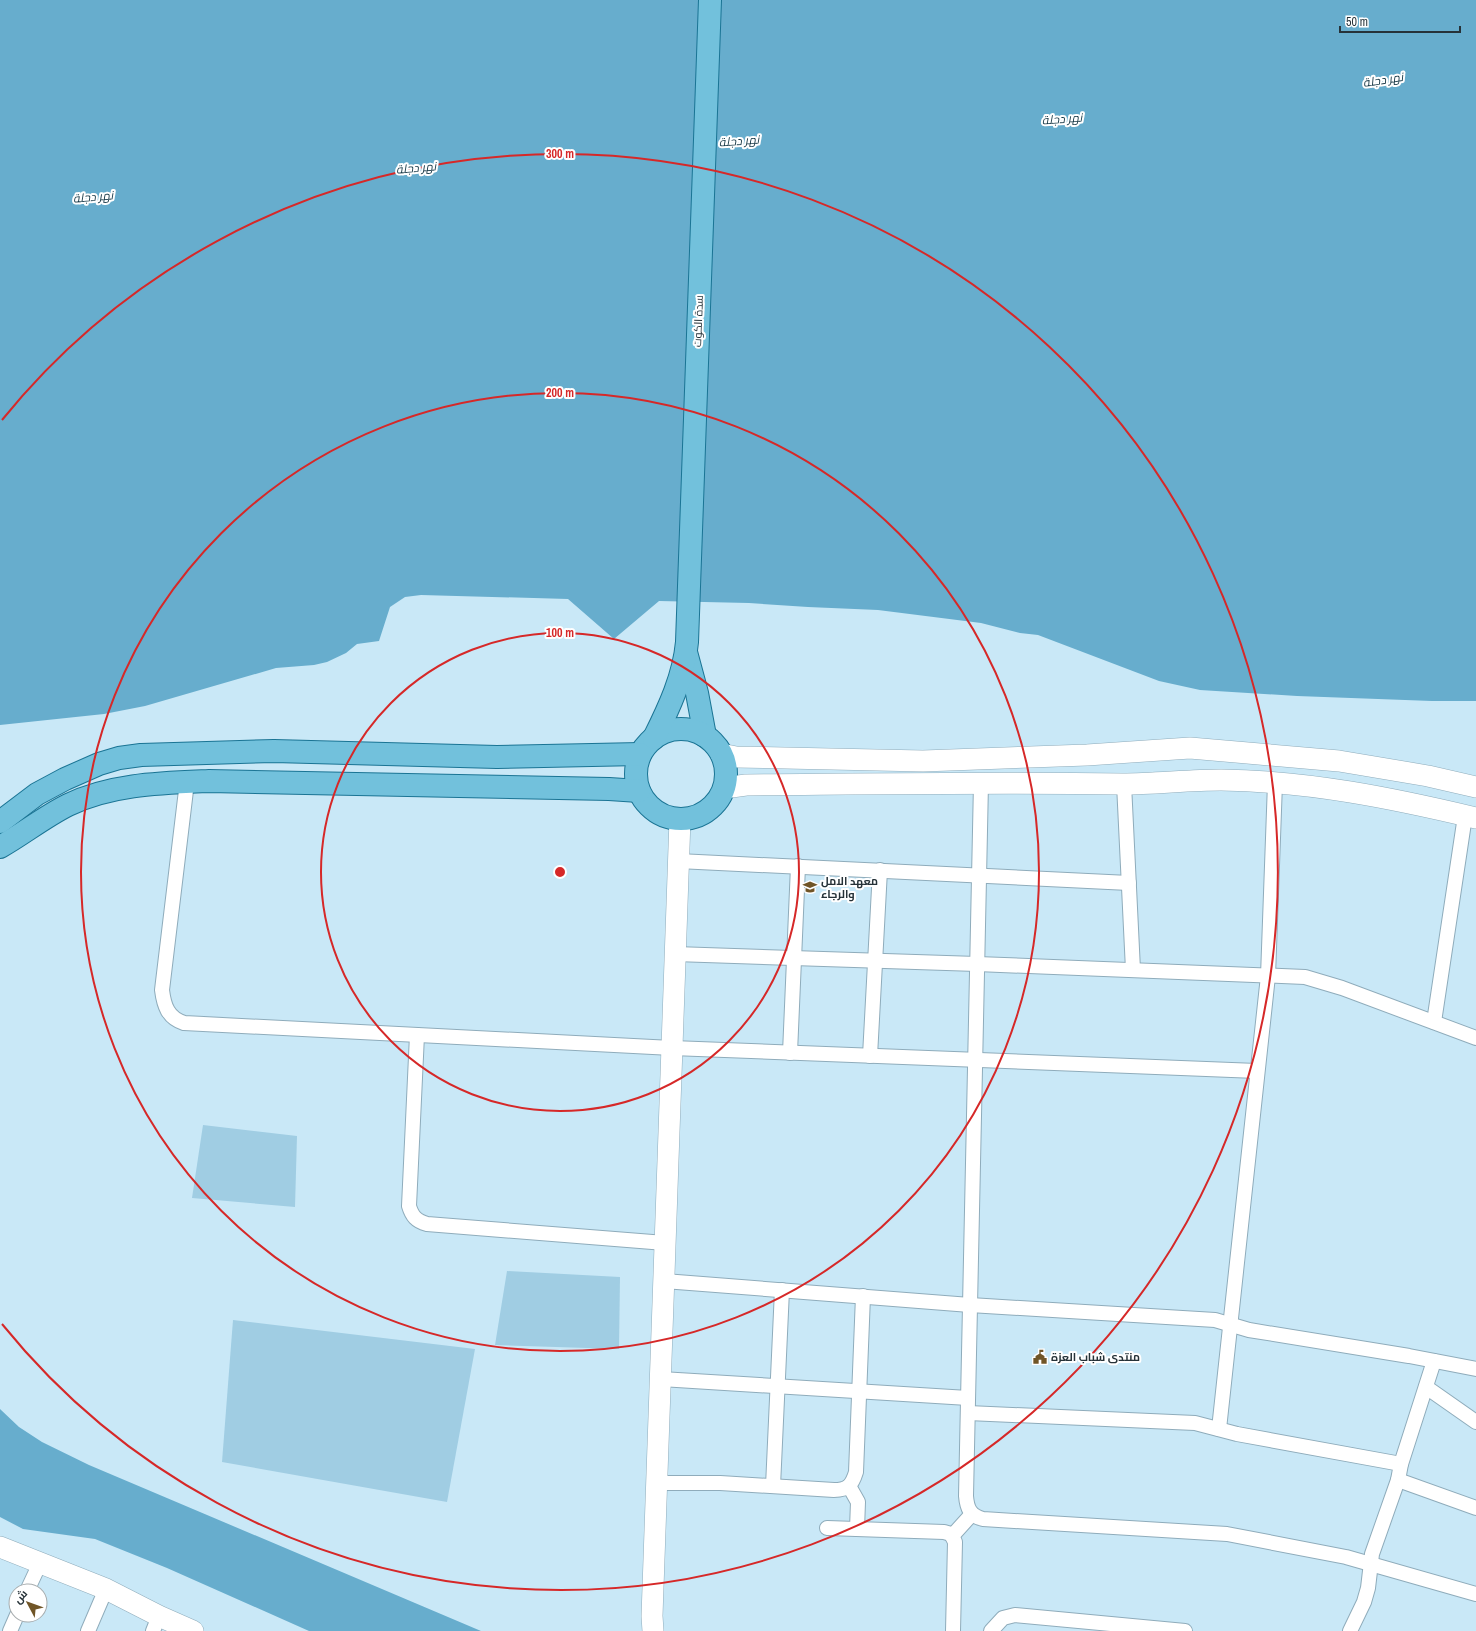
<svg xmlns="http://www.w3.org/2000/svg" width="1476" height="1631" font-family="'Archivo Narrow',Cairo,sans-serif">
<rect width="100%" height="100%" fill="#c9e8f7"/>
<g fill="#a0cde3">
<polygon points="203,1125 297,1136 295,1207 192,1198"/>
<polygon points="507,1271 620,1277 619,1349 495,1345"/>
<polygon points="233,1320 475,1349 447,1502 222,1462"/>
</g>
<g fill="#67adcd">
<polygon points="0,0 1476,0 1476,701 1432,701 1297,696 1200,690 1159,681 1038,635 1020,633 981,623 878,610 808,607 749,603 659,601 614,639 568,599 421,595 405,597 390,607 379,641 357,644 346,653 327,662 314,665 276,668 145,706 104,714 0,725"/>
<polygon points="0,1409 19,1427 42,1442 89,1465 481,1631 309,1631 167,1568 95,1539 23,1529 0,1517"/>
</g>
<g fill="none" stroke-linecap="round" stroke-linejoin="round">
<defs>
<g id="street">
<path d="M187,782L162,990C164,1006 168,1018 184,1023L672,1048L1257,1071"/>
<path d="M981,783L966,1496C967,1508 970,1516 983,1519L1227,1534L1346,1557L1476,1594"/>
<polyline points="1124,784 1133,970"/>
<polyline points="678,861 1129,883"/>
<polyline points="675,954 977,964 1305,977 1342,988 1476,1038"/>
<polyline points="1434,1022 1465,816"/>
<path d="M417,1035L409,1206C412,1216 416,1221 427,1224L665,1243"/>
<polyline points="790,1053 798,866"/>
<polyline points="870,1056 880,870"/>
<polyline points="664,1281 970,1305 1215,1320 1249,1330 1409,1356 1476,1369"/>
<polyline points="661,1379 968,1398"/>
<polyline points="1426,1387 1476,1422"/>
<polyline points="968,1413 1195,1423 1237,1434 1401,1464"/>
<polyline points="1219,1429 1268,976 1275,783"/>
<polyline points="1398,1480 1476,1508"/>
<path d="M657,1483H720L834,1490C848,1490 852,1485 856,1472L863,1296"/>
<polyline points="773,1486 782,1290"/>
<polyline points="849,1486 858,1502 857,1529"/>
<polyline points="827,1528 944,1532 951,1534 955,1542 953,1631"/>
<polyline points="952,1536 972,1514"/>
<polyline points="27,1591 40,1563"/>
<polyline points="10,1631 17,1615"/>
<polyline points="88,1631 106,1589"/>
<polyline points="153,1631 159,1616"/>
<polyline points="991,1631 1003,1618 1015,1615 1185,1631"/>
<polyline points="1350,1631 1364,1602 1368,1588 1372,1554 1398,1480 1401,1464 1434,1361"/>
</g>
<g id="secondary">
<polyline points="721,754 736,757 923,761 1087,755 1190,748 1339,761 1428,776 1476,787"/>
<path d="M724,788L746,785C871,784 997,782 1122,784C1155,784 1188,780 1221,780C1308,781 1392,798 1476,818"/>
<polyline points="0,1547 106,1589 159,1616 193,1631"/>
<polyline points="653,1631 652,1616 680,819"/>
</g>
<g id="primary">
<polyline points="686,652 697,693 705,736"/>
<circle cx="681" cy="774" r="45"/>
<path d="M654,738C669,708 684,676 687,642L710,0"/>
<polyline points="0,822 37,794 65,779 99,764 119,758 141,755 274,751 497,757 640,754"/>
<path d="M0,847C23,834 44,817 68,805C111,784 161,783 209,781L609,789L639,791"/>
</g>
</defs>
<use href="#street" stroke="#8facbb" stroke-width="16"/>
<use href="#secondary" stroke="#8facbb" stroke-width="22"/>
<use href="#primary" stroke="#1a7494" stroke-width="24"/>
<use href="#street" stroke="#fff" stroke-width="14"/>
<use href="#secondary" stroke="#fff" stroke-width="21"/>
<use href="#primary" stroke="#72c1dc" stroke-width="22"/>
</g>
<g fill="none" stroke="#d62828" stroke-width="2">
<circle cx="560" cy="872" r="239"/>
<circle cx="560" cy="872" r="479"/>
<path d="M2 420A718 718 0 1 1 2 1324"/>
</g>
<defs>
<symbol id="university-bare" viewBox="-9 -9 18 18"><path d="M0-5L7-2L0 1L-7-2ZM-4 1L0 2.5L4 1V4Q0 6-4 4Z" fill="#705527" stroke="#fff" stroke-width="2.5" paint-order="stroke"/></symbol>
<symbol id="civic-bare" viewBox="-9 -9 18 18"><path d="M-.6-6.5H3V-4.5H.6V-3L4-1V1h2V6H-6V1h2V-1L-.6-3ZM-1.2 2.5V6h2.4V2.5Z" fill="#705527" stroke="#fff" stroke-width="2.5" paint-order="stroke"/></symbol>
</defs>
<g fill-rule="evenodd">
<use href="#university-bare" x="800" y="877" width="20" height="20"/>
<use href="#civic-bare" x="1030" y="1347" width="20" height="20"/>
</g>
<g text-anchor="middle" stroke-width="4" stroke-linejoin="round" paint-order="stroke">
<g font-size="11" fill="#263238" stroke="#fff">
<text transform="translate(698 321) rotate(-88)" y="4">سدة الكوت</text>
</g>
<g font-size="11" font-weight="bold" fill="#263238" stroke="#fff" text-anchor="start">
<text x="821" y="885">معهد الامل<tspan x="821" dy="13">والرجاء</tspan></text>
<text x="1051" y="1361">منتدى شباب العزة</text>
</g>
<g font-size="12" font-style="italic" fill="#173846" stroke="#fff">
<text transform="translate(1383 80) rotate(-9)" y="4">نهر دجلة</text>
<text transform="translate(1062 119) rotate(-4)" y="4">نهر دجلة</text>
<text transform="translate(739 141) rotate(-4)" y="4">نهر دجلة</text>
<text transform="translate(416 168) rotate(-5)" y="4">نهر دجلة</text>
<text transform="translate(93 197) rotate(-5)" y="4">نهر دجلة</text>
</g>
</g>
<circle cx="560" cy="872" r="6" fill="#d62828" stroke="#fff" stroke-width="2"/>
<g font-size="12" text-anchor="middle" font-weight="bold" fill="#d62828" stroke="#fff" stroke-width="4" stroke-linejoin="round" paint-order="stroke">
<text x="560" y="158">300 m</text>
<text x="560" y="397">200 m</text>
<text x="560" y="637">100 m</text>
</g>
<g transform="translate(28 1603) rotate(311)"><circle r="19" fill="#ffffff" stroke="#a8adaf"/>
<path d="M0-3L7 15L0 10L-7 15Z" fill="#705527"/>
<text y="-6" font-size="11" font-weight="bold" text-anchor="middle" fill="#263238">ش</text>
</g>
<path d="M1340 26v6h120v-6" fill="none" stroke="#263238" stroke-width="2"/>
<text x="1346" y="26" font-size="12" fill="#263238" stroke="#ffffff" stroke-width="3" paint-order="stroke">50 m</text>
</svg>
